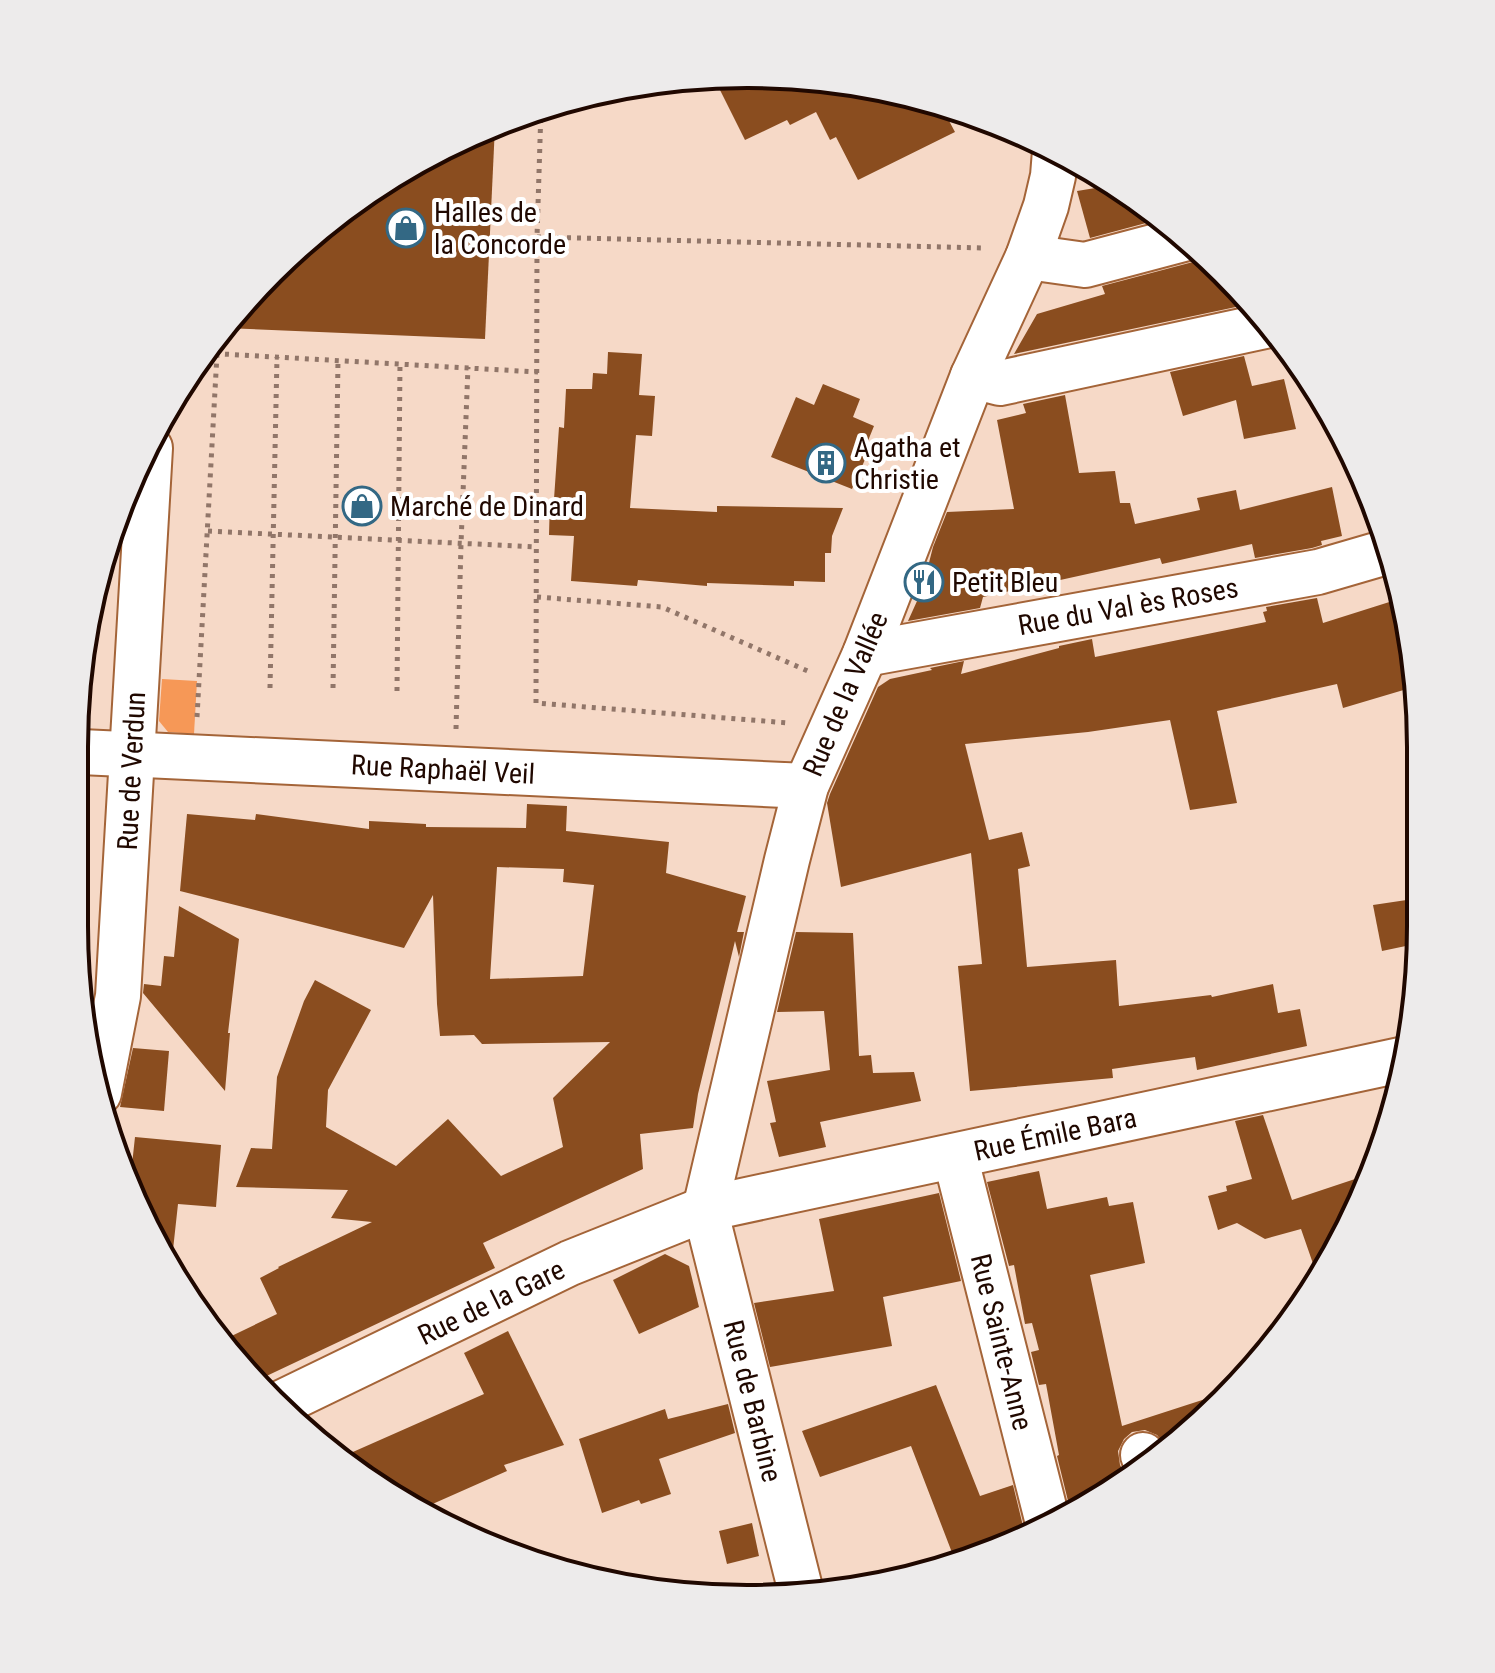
<svg xmlns="http://www.w3.org/2000/svg" width="1495" height="1673" font-family="'Roboto Condensed',sans-serif">
<rect width="100%" height="100%" fill="#f6d9c7"/>
<polygon fill="#f69857" points="162,679 197,681 194,734 168,732 159,721"/>
<g fill="#8a4d1f" fill-rule="evenodd">
<polygon points="713,76 836,80 940,104 955,132 858,180 836,137 830,140 816,112 790,125 787,120 745,140"/>
<polygon points="495,126 485,339 224,328 241,303 338,213 450,143"/>
<polygon points="1114,185 1161,219 1090,238 1077,191"/>
<polygon points="1205,255 1250,304 1014,354 1037,314 1105,294 1102,286 1193,262"/>
<polygon points="608,352 642,354 639,395 655,396 652,436 636,435 630,508 717,512 717,506 843,508 832,536 831,553 825,553 825,582 794,581 794,586 707,583 707,586 638,580 637,586 571,581 574,536 549,535 550,499 554,499 559,427 564,428 566,389 592,389 593,373 607,374"/>
<polygon points="1244,356 1252,386 1284,379 1296,429 1244,439 1236,400 1183,416 1170,372"/>
<polygon points="823,384 860,399 853,417 874,426 863,453 867,455 852,489 771,457 796,397 814,405"/>
<polygon points="1065,395 1079,473 1115,471 1120,503 1130,503 1135,524 1200,510 1197,498 1236,490 1240,510 1332,487 1342,536 1321,541 1322,545 1312,548 1255,558 1252,544 1162,564 1160,558 983,597 980,608 908,621 922,590 933,547 947,512 1014,509 997,420 1026,413 1023,404"/>
<polygon points="1317,598 1323,623 1402,598 1417,686 1343,708 1337,684 1217,711 1237,803 1190,810 1170,720 1088,732 965,744 989,840 1022,832 1030,866 1018,869 1027,967 1116,960 1119,1006 1211,995 1212,997 1273,984 1278,1013 1300,1009 1307,1046 1197,1070 1195,1057 1112,1069 1113,1078 970,1091 958,966 982,964 971,853 841,887 827,803 830,794 878,687 890,679 932,670 930,668 964,661 961,674 1059,648 1059,646 1092,639 1095,657 1266,622 1263,612 1267,611 1266,607"/>
<path d="M527,804L567,806L566,831L669,842L666,873L746,896L737,932H744L739,957L735,941L698,1094L693,1128L640,1134L643,1169L483,1243L495,1268L258,1380L219,1342L277,1314L260,1278L279,1268L278,1267L372,1222L331,1218L348,1190L236,1187L251,1148L272,1149L277,1077L304,1001L315,980L371,1010L328,1090L326,1127L396,1166L448,1119L501,1176L563,1147L553,1098L610,1042L482,1044L474,1035L440,1036L437,1004L433,895L404,948L180,891L187,814L255,820L256,814L369,829V821L426,824V827L526,828ZM497,867L564,869L563,882L594,885L583,976L490,979Z"/>
<polygon points="1420,898 1420,943 1382,951 1373,905"/>
<polygon points="179,906 239,939 228,1033 230,1033 225,1091 143,993 144,984 161,986 164,956 174,957"/>
<polygon points="796,932 853,933 859,1056 871,1055 873,1073 914,1072 921,1101 820,1122 826,1147 779,1157 770,1123 776,1122 767,1081 830,1070 824,1011 777,1012"/>
<polygon points="133,1048 169,1051 164,1111 120,1107"/>
<polygon points="1263,1115 1292,1200 1370,1174 1352,1223 1318,1278 1301,1229 1265,1239 1237,1223 1218,1230 1208,1196 1227,1191 1226,1186 1252,1179 1235,1121"/>
<polygon points="135,1137 221,1145 216,1207 178,1204 171,1268 143,1223 130,1183"/>
<polygon points="1039,1171 1047,1209 1107,1197 1109,1206 1133,1202 1145,1263 1090,1275 1122,1426 1230,1391 1191,1432 1167,1448 1157,1435 1145,1430 1132,1432 1124,1439 1118,1451 1120,1465 1126,1476 1084,1504 1070,1509 1057,1456 1059,1455 1046,1384 1039,1385 1031,1352 1039,1350 1032,1323 1025,1324 1014,1265 1009,1266 987,1182"/>
<polygon points="939,1193 961,1281 883,1297 892,1346 770,1367 754,1303 834,1291 819,1219"/>
<polygon points="665,1254 689,1266 699,1307 639,1334 613,1280"/>
<polygon points="508,1331 564,1445 504,1465 507,1471 419,1510 337,1459 484,1394 464,1353"/>
<polygon points="936,1385 980,1496 1013,1485 1023,1526 1007,1532 1010,1543 956,1563 911,1446 820,1477 802,1431"/>
<polygon points="728,1404 735,1433 659,1459 671,1494 641,1504 639,1500 602,1513 579,1439 665,1409 668,1419"/>
<polygon points="752,1523 759,1556 727,1564 719,1531"/>
</g>
<g fill="none" stroke-linecap="round" stroke-linejoin="round">
<defs>
<g id="minor">
<polyline points="1028,257 1085,265 1187,238"/>
<polyline points="973,376 1000,383 1270,325"/>
<polyline points="865,654 1318,572 1390,551"/>
<polyline points="81,752 806,786"/>
<polyline points="99,1093 118,996 150,448"/>
<polyline points="955,1156 1049,1527"/>
<polyline points="281,1403 570,1263 705,1209 1405,1059"/>
<polyline points="1143,1455 1146,1462"/>
<polyline points="801,1592 705,1209 787,860 806,786 865,654 973,376 1028,257 1046,206 1053,176 1055,151"/>
</g>
</defs>
<use href="#minor" stroke="#a46438" stroke-width="48"/>
<g stroke="#917669" stroke-width="5" stroke-dasharray="4 6" stroke-linecap="butt">
<polyline points="541,109 537,237 536,703 789,723"/>
<polyline points="529,114 541,114"/>
<polyline points="537,237 984,248"/>
<polyline points="205,353 538,372"/>
<polyline points="208,531 537,547"/>
<polyline points="537,597 662,607 810,672"/>
<polyline points="270,688 277,357"/>
<polyline points="333,688 338,360"/>
<polyline points="397,691 400,364"/>
<polyline points="197,717 218,336"/>
<polyline points="456,729 461,544 468,367"/>
</g>
<use href="#minor" stroke="#fff" stroke-width="44"/>
</g>
<defs>
<symbol id="shop-ring" viewBox="-11 -11 22 22"><circle r="9.5" fill="#fff" stroke="#336884" stroke-width="1.5"/><path d="M-5-2.5h2.3a2.7 3.5 0 0 1 5.4 0H5L5.5 6h-11ZM-1.5-2.5h3a1.5 2.3 0 0 0-3 0Z" fill="#336884"/></symbol>
<symbol id="building-ring" viewBox="-11 -11 22 22"><circle r="9.5" fill="#fff" stroke="#336884" stroke-width="1.5"/><path d="M-4-6H4V6H1V3H-1V6H-4ZM-2.5-4.3h1.7v1.8h-1.7ZM.8-4.3h1.7v1.8H.8ZM-2.5-1h1.7V.8h-1.7ZM.8-1h1.7V.8H.8Z" fill="#336884"/></symbol>
<symbol id="restaurant-ring" viewBox="-11 -11 22 22"><circle r="9.5" fill="#fff" stroke="#336884" stroke-width="1.5"/><path d="M-5-6h1v4h1v-4h1v4h1v-4h1v5L-1.5 .5V6h-2V.5L-5-1ZM5-6V6H3V1.5H1.5Q1.5-4 5-6Z" fill="#336884"/></symbol>
</defs>
<g fill-rule="evenodd">
<use href="#shop-ring" x="384" y="206" width="44" height="44"/>
<use href="#building-ring" x="804" y="441" width="44" height="44"/>
<use href="#shop-ring" x="340" y="484" width="44" height="44"/>
<use href="#restaurant-ring" x="902" y="560" width="44" height="44"/>
</g>
<g text-anchor="middle" stroke-width="8" stroke-linejoin="round" paint-order="stroke">
<g font-size="28" fill="#200800" stroke="#fff" text-anchor="start">
<text x="434" y="222">Halles de<tspan x="434" dy="32">la Concorde</tspan></text>
<text x="854" y="457">Agatha et<tspan x="854" dy="32">Christie</tspan></text>
<text x="390" y="516">Marché de Dinard</text>
<text x="952" y="592">Petit Bleu</text>
</g>
<g font-size="28" fill="#200800" stroke="#fff">
<text transform="translate(1128 606) rotate(-10)" y="10">Rue du Val ès Roses</text>
<text transform="translate(845 694) rotate(-67)" y="10">Rue de la Vallée</text>
<text transform="translate(443 769) rotate(3)" y="10">Rue Raphaël Veil</text>
<text transform="translate(131 771) rotate(-87)" y="10">Rue de Verdun</text>
<text transform="translate(1055 1134) rotate(-12)" y="10">Rue Émile Bara</text>
<text transform="translate(491 1302) rotate(-26)" y="10">Rue de la Gare</text>
<text transform="translate(1002 1342) rotate(76)" y="10">Rue Sainte-Anne</text>
<text transform="translate(753 1401) rotate(76)" y="10">Rue de Barbine</text>
</g>
</g>
<path d="M0 0H1495V1673H0ZM747 88H748A659 659 0 0 1 1407 747V926A659 659 0 0 1 748 1585H747A659 659 0 0 1 88 926V747A659 659 0 0 1 747 88Z" fill="#edebeb" fill-rule="evenodd"/>
<path fill="none" stroke="#200800" stroke-width="4" d="M747 88H748A659 659 0 0 1 1407 747V926A659 659 0 0 1 748 1585H747A659 659 0 0 1 88 926V747A659 659 0 0 1 747 88Z"/>
</svg>
